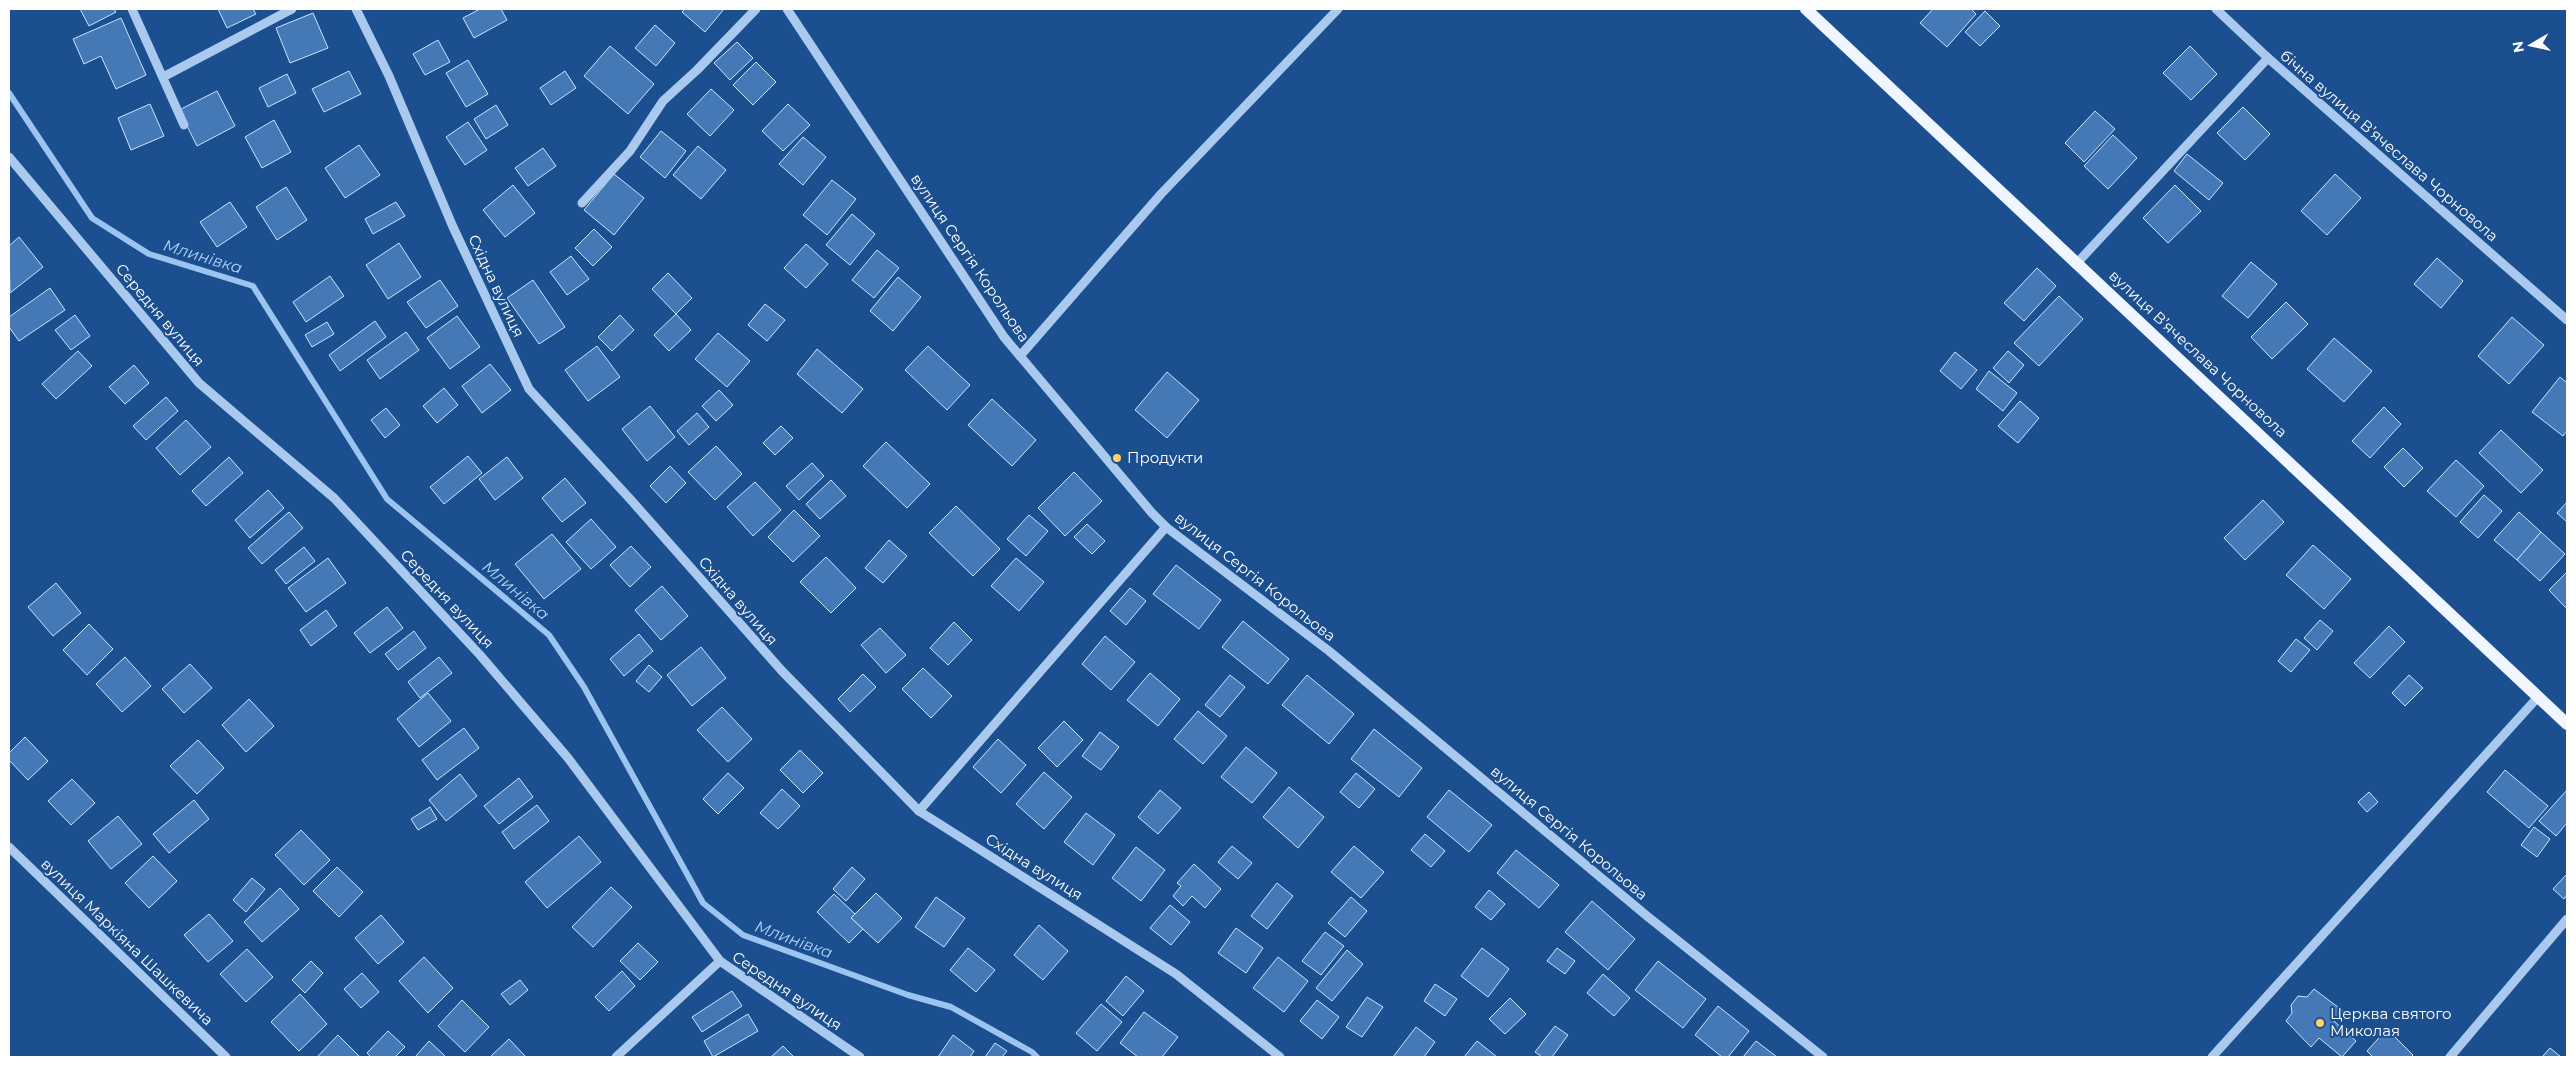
<svg xmlns="http://www.w3.org/2000/svg" width="2576" height="1066" font-family="Montserrat,sans-serif">
<rect width="100%" height="100%" fill="#1b4f8f"/>
<g fill="none" stroke-linecap="round" stroke-linejoin="round">
<polyline stroke="#9cc4f0" stroke-width="6" points="9,93 92,218 149,254 253,286 387,499 549,635 584,687 703,903 743,935 908,995 951,1007 1032,1052 1037,1057"/>
</g>
<g fill="#4478b7" stroke="#cfe3fa">
<polygon points="80,9 114,9 116,12 89,26"/>
<polygon points="218,9 253,9 256,14 227,28"/>
<polygon points="480,9 501,9 507,20 474,38 463,18"/>
<polygon points="685,9 724,9 705,32 682,12"/>
<polygon points="1933,9 1971,9 1976,14 1947,47 1920,23"/>
<polygon points="1985,11 2000,26 1980,46 1965,32"/>
<polygon points="313,13 328,48 290,63 276,28"/>
<polygon points="121,18 146,75 116,89 101,56 84,64 73,39"/>
<polygon points="655,25 675,43 656,66 635,48"/>
<polygon points="438,40 450,62 425,75 413,54"/>
<polygon points="737,42 753,58 730,80 714,63"/>
<polygon points="610,46 654,84 628,114 584,76"/>
<polygon points="2190,46 2217,74 2191,100 2163,73"/>
<polygon points="468,60 488,94 466,107 446,73"/>
<polygon points="756,62 776,82 753,105 733,85"/>
<polygon points="349,71 361,94 324,112 312,89"/>
<polygon points="565,71 576,88 551,105 540,88"/>
<polygon points="287,74 296,93 268,107 259,88"/>
<polygon points="711,89 734,110 710,136 687,114"/>
<polygon points="217,91 235,126 197,146 179,110"/>
<polygon points="150,104 164,136 131,150 118,118"/>
<polygon points="788,104 810,125 783,151 762,131"/>
<polygon points="496,105 508,125 486,139 474,119"/>
<polygon points="2243,107 2270,134 2245,160 2217,133"/>
<polygon points="2095,111 2115,129 2084,162 2065,143"/>
<polygon points="274,120 291,152 262,168 245,137"/>
<polygon points="468,122 487,150 465,165 446,137"/>
<polygon points="661,131 686,151 665,178 640,157"/>
<polygon points="2113,135 2137,158 2108,189 2084,166"/>
<polygon points="803,137 826,157 803,185 779,164"/>
<polygon points="359,145 380,175 345,198 325,168"/>
<polygon points="698,146 726,170 701,199 673,175"/>
<polygon points="543,148 556,166 528,186 515,168"/>
<polygon points="2187,154 2223,183 2209,200 2174,171"/>
<polygon points="614,174 644,198 614,235 584,210"/>
<polygon points="2335,174 2361,198 2327,235 2301,211"/>
<polygon points="832,180 856,199 827,235 803,215"/>
<polygon points="513,185 535,213 505,237 483,210"/>
<polygon points="2175,185 2201,211 2168,243 2143,218"/>
<polygon points="286,187 307,220 277,240 256,207"/>
<polygon points="230,202 247,227 217,247 200,222"/>
<polygon points="396,202 405,216 373,234 365,219"/>
<polygon points="852,214 875,234 850,265 826,245"/>
<polygon points="594,229 612,247 593,266 575,248"/>
<polygon points="19,237 43,267 10,293 9,246"/>
<polygon points="399,243 421,277 388,299 366,265"/>
<polygon points="806,244 828,264 806,288 784,268"/>
<polygon points="877,250 899,268 874,298 852,280"/>
<polygon points="571,256 589,279 567,295 550,272"/>
<polygon points="2437,258 2463,281 2441,308 2414,284"/>
<polygon points="2251,262 2277,284 2248,318 2222,296"/>
<polygon points="2037,268 2056,286 2024,321 2004,303"/>
<polygon points="668,273 692,298 676,314 652,289"/>
<polygon points="330,276 344,296 306,322 293,302"/>
<polygon points="898,277 921,297 893,331 870,311"/>
<polygon points="440,280 458,306 426,328 407,302"/>
<polygon points="533,280 565,327 539,344 507,298"/>
<polygon points="50,288 65,310 19,341 9,327 9,317"/>
<polygon points="2059,296 2083,319 2039,366 2014,343"/>
<polygon points="2286,302 2308,324 2272,359 2251,337"/>
<polygon points="765,304 785,320 767,341 748,325"/>
<polygon points="676,314 691,330 669,351 654,335"/>
<polygon points="75,315 90,336 71,350 55,330"/>
<polygon points="620,315 634,330 612,351 598,337"/>
<polygon points="457,316 480,347 450,369 427,338"/>
<polygon points="2512,317 2544,345 2509,384 2478,356"/>
<polygon points="375,321 386,337 340,371 329,355"/>
<polygon points="327,322 334,334 312,347 305,335"/>
<polygon points="406,332 419,350 380,379 367,360"/>
<polygon points="718,333 750,361 727,387 695,359"/>
<polygon points="2334,338 2372,371 2344,402 2307,369"/>
<polygon points="597,346 620,377 588,401 565,370"/>
<polygon points="928,346 970,385 947,410 905,370"/>
<polygon points="817,349 863,389 842,413 797,374"/>
<polygon points="78,351 92,366 56,399 42,384"/>
<polygon points="2008,351 2024,365 2009,383 1993,368"/>
<polygon points="1955,352 1977,370 1961,389 1940,371"/>
<polygon points="490,364 511,390 482,413 462,386"/>
<polygon points="134,365 149,383 125,404 109,387"/>
<polygon points="1989,371 2017,393 2003,411 1976,389"/>
<polygon points="1167,372 1199,400 1167,438 1135,410"/>
<polygon points="2560,377 2567,383 2567,431 2563,436 2532,412"/>
<polygon points="444,388 458,405 437,423 423,406"/>
<polygon points="719,390 733,405 716,421 702,406"/>
<polygon points="166,397 178,411 146,440 133,426"/>
<polygon points="992,399 1036,440 1012,466 968,425"/>
<polygon points="2020,401 2039,418 2018,443 1998,426"/>
<polygon points="650,406 675,437 647,461 622,429"/>
<polygon points="2384,407 2401,424 2370,458 2352,441"/>
<polygon points="386,408 400,425 385,438 371,420"/>
<polygon points="697,413 709,427 689,445 677,431"/>
<polygon points="186,420 211,447 180,475 156,448"/>
<polygon points="781,426 793,438 775,455 763,443"/>
<polygon points="2501,430 2543,470 2521,493 2479,453"/>
<polygon points="886,442 930,484 907,508 863,466"/>
<polygon points="716,446 742,474 715,500 688,472"/>
<polygon points="2403,448 2423,468 2404,487 2384,467"/>
<polygon points="468,456 482,473 444,504 430,487"/>
<polygon points="229,457 243,473 206,506 192,491"/>
<polygon points="507,457 523,478 495,500 479,479"/>
<polygon points="2456,460 2484,486 2456,517 2427,491"/>
<polygon points="812,463 824,476 799,500 786,486"/>
<polygon points="670,466 686,483 666,503 650,486"/>
<polygon points="1074,472 1102,501 1065,536 1038,508"/>
<polygon points="565,478 586,503 562,522 542,498"/>
<polygon points="831,480 846,496 820,519 806,504"/>
<polygon points="755,482 781,510 753,536 727,507"/>
<polygon points="268,490 284,508 250,538 235,520"/>
<polygon points="2484,495 2502,511 2478,538 2460,522"/>
<polygon points="2263,500 2284,522 2245,560 2224,538"/>
<polygon points="2567,502 2567,522 2557,513"/>
<polygon points="956,506 1000,549 973,576 929,533"/>
<polygon points="794,510 820,536 793,562 768,537"/>
<polygon points="289,512 303,528 262,564 248,548"/>
<polygon points="2519,512 2541,532 2517,560 2494,540"/>
<polygon points="1029,515 1048,531 1026,556 1007,539"/>
<polygon points="591,519 616,547 591,569 566,542"/>
<polygon points="1087,524 1105,541 1092,554 1074,537"/>
<polygon points="2541,532 2565,554 2540,581 2517,560"/>
<polygon points="552,534 581,569 544,599 515,564"/>
<polygon points="889,540 907,556 883,583 865,568"/>
<polygon points="2313,545 2351,579 2324,609 2286,575"/>
<polygon points="631,546 651,567 630,587 610,565"/>
<polygon points="304,547 315,561 286,584 275,570"/>
<polygon points="826,557 856,588 831,613 800,582"/>
<polygon points="328,558 346,583 306,612 288,588"/>
<polygon points="1016,558 1044,582 1019,611 991,586"/>
<polygon points="1176,565 1221,600 1199,629 1153,594"/>
<polygon points="2567,572 2567,609 2549,590"/>
<polygon points="56,583 81,613 53,636 28,607"/>
<polygon points="662,586 688,616 661,640 635,610"/>
<polygon points="1130,588 1146,601 1126,625 1110,611"/>
<polygon points="387,607 403,628 370,653 354,633"/>
<polygon points="326,610 337,626 311,646 300,630"/>
<polygon points="2320,620 2333,631 2317,650 2304,638"/>
<polygon points="1243,621 1289,659 1268,684 1222,647"/>
<polygon points="954,622 972,640 948,665 930,648"/>
<polygon points="89,624 113,649 87,675 63,650"/>
<polygon points="2389,626 2405,642 2370,678 2354,663"/>
<polygon points="880,628 906,655 886,673 861,645"/>
<polygon points="414,631 426,648 398,670 385,654"/>
<polygon points="639,634 653,651 624,676 610,659"/>
<polygon points="1105,636 1135,662 1111,690 1082,664"/>
<polygon points="2296,639 2310,650 2291,672 2278,661"/>
<polygon points="701,647 726,678 692,706 667,675"/>
<polygon points="125,657 151,686 122,712 96,684"/>
<polygon points="439,657 452,673 420,698 408,682"/>
<polygon points="190,664 212,688 184,713 162,689"/>
<polygon points="649,665 662,677 649,692 636,681"/>
<polygon points="923,668 952,696 931,718 902,689"/>
<polygon points="1150,673 1180,699 1158,726 1127,700"/>
<polygon points="863,674 876,687 850,712 838,699"/>
<polygon points="1230,675 1245,687 1220,717 1205,705"/>
<polygon points="1307,675 1354,714 1329,744 1282,705"/>
<polygon points="2409,675 2423,688 2405,706 2392,693"/>
<polygon points="428,693 451,721 419,747 397,719"/>
<polygon points="249,699 274,726 246,752 222,725"/>
<polygon points="722,707 752,739 728,762 697,730"/>
<polygon points="1198,711 1227,736 1203,764 1174,739"/>
<polygon points="1064,721 1083,740 1057,767 1038,748"/>
<polygon points="464,728 479,748 437,780 422,760"/>
<polygon points="1374,729 1422,768 1399,797 1351,759"/>
<polygon points="1100,732 1119,747 1101,770 1082,756"/>
<polygon points="25,737 48,761 28,780 9,760 9,753"/>
<polygon points="998,739 1026,765 1001,793 973,767"/>
<polygon points="198,740 224,768 197,794 170,766"/>
<polygon points="1246,747 1277,773 1252,803 1221,777"/>
<polygon points="800,750 823,773 803,793 780,770"/>
<polygon points="2505,770 2548,806 2529,828 2487,792"/>
<polygon points="1044,772 1072,797 1044,829 1016,804"/>
<polygon points="728,773 744,788 718,814 703,799"/>
<polygon points="1356,773 1375,789 1359,808 1340,792"/>
<polygon points="460,774 477,796 446,821 429,800"/>
<polygon points="519,778 533,797 499,824 484,806"/>
<polygon points="72,779 95,803 71,825 48,801"/>
<polygon points="1289,787 1324,817 1298,848 1263,817"/>
<polygon points="782,789 800,806 778,829 760,813"/>
<polygon points="1160,790 1181,808 1158,834 1138,817"/>
<polygon points="1449,790 1492,825 1469,852 1427,817"/>
<polygon points="2567,790 2567,823 2556,836 2539,821"/>
<polygon points="2369,792 2378,802 2367,812 2358,802"/>
<polygon points="194,800 209,819 169,853 153,834"/>
<polygon points="537,805 549,821 514,849 502,832"/>
<polygon points="430,807 437,819 418,830 411,819"/>
<polygon points="1086,813 1115,835 1093,865 1064,842"/>
<polygon points="118,816 142,844 111,869 88,841"/>
<polygon points="2534,827 2550,839 2537,857 2521,845"/>
<polygon points="301,830 330,860 304,885 275,855"/>
<polygon points="1425,834 1445,851 1431,867 1411,850"/>
<polygon points="579,836 601,862 547,908 525,882"/>
<polygon points="1232,846 1252,863 1238,879 1218,862"/>
<polygon points="1354,846 1384,872 1361,898 1331,872"/>
<polygon points="1136,847 1165,870 1141,901 1112,878"/>
<polygon points="1516,850 1559,885 1539,908 1497,873"/>
<polygon points="153,856 177,881 149,908 125,883"/>
<polygon points="1194,864 1221,889 1205,908 1192,896 1183,906 1173,896 1181,886 1177,883"/>
<polygon points="337,867 363,892 339,917 313,891"/>
<polygon points="852,867 865,879 846,901 833,889"/>
<polygon points="2567,874 2567,895 2564,899 2553,889"/>
<polygon points="252,878 265,889 246,912 233,900"/>
<polygon points="1277,883 1293,896 1267,929 1251,916"/>
<polygon points="611,887 632,907 593,947 572,927"/>
<polygon points="280,888 299,909 262,942 244,922"/>
<polygon points="1489,890 1505,904 1491,920 1475,907"/>
<polygon points="876,893 902,918 878,943 851,918"/>
<polygon points="834,894 855,914 851,918 863,929 849,943 817,912"/>
<polygon points="936,897 965,918 944,947 915,927"/>
<polygon points="1351,897 1367,911 1345,937 1328,923"/>
<polygon points="1592,901 1635,939 1608,970 1565,932"/>
<polygon points="1170,905 1190,922 1171,945 1150,928"/>
<polygon points="209,914 233,941 208,962 184,935"/>
<polygon points="381,915 404,942 378,964 355,938"/>
<polygon points="1039,925 1068,951 1043,980 1014,955"/>
<polygon points="1236,928 1263,948 1246,973 1218,953"/>
<polygon points="1325,932 1344,946 1321,975 1302,961"/>
<polygon points="638,943 658,962 640,980 620,961"/>
<polygon points="968,948 995,970 976,992 950,970"/>
<polygon points="1482,948 1509,969 1488,997 1461,976"/>
<polygon points="1557,948 1575,961 1565,974 1547,961"/>
<polygon points="247,949 273,977 246,1002 220,974"/>
<polygon points="1347,950 1363,964 1332,1001 1316,988"/>
<polygon points="424,957 453,988 428,1013 399,981"/>
<polygon points="1278,957 1308,981 1284,1012 1253,988"/>
<polygon points="311,961 323,973 305,993 292,980"/>
<polygon points="1658,961 1706,999 1683,1028 1635,990"/>
<polygon points="622,971 635,986 609,1011 595,997"/>
<polygon points="362,973 379,992 361,1008 344,989"/>
<polygon points="1603,974 1630,998 1614,1016 1587,993"/>
<polygon points="1126,976 1144,991 1123,1016 1106,1001"/>
<polygon points="520,980 528,990 510,1005 501,994"/>
<polygon points="1435,984 1457,999 1445,1016 1424,1001"/>
<polygon points="2314,989 2343,1011 2334,1021 2356,1041 2342,1057 2319,1038 2311,1047 2286,1021 2292,1013 2291,1005 2298,996 2307,997"/>
<polygon points="732,991 742,1006 702,1032 692,1017"/>
<polygon points="300,994 327,1024 299,1051 271,1022"/>
<polygon points="1367,997 1383,1007 1362,1037 1346,1027"/>
<polygon points="1510,998 1526,1014 1505,1034 1489,1019"/>
<polygon points="462,1000 489,1027 465,1052 438,1026"/>
<polygon points="1317,1000 1339,1017 1322,1039 1300,1021"/>
<polygon points="1101,1004 1122,1022 1097,1051 1076,1033"/>
<polygon points="1718,1006 1749,1031 1728,1057 1722,1057 1695,1035"/>
<polygon points="1144,1012 1178,1037 1162,1057 1138,1057 1120,1043"/>
<polygon points="748,1014 758,1031 713,1057 704,1041"/>
<polygon points="1555,1026 1568,1035 1552,1057 1542,1057 1535,1052"/>
<polygon points="1416,1027 1435,1042 1424,1057 1393,1057"/>
<polygon points="2387,1029 2413,1055 2411,1057 2373,1057 2367,1051"/>
<polygon points="388,1031 405,1047 395,1057 371,1057 367,1053"/>
<polygon points="338,1035 360,1057 317,1057"/>
<polygon points="953,1035 974,1051 970,1057 938,1057"/>
<polygon points="509,1039 526,1057 490,1057"/>
<polygon points="429,1041 445,1056 444,1057 415,1057"/>
<polygon points="1477,1041 1497,1057 1464,1057"/>
<polygon points="1756,1041 1777,1057 1743,1057"/>
<polygon points="995,1043 1007,1051 1002,1057 985,1057"/>
<polygon points="783,1046 794,1057 771,1057"/>
<polygon points="2550,1048 2561,1057 2542,1057"/>
</g>
<g fill="none" stroke-linecap="round" stroke-linejoin="round">
<g stroke="#a9c9ee" stroke-width="9">
<polyline points="132,9 184,125"/>
<polyline points="356,9 389,76 453,227 529,389 631,500 782,671 919,811 1176,974 1280,1057"/>
<polyline points="787,9 1004,337 1152,513 1166,527 1329,651 1647,916 1823,1057"/>
<polyline points="2216,9 2268,58"/>
<polyline points="163,77 292,9"/>
<polyline points="9,157 199,383 334,498 480,655 568,758 720,961 860,1057"/>
<polyline points="582,203 630,151 663,101 697,70 756,9"/>
<polyline points="2077,263 2268,58 2567,320"/>
<polyline points="1020,356 1161,194 1338,9"/>
<polyline points="919,811 1166,527"/>
<polyline points="9,847 226,1057"/>
<polyline points="616,1057 720,961"/>
<polyline points="2212,1057 2538,697"/>
<polyline points="2450,1057 2567,919"/>
</g>
<polyline stroke="#f0f6ff" stroke-width="12" points="1806,9 2567,724"/>
</g>
<g fill="#ffd166" stroke="#1b4f8f" stroke-width="2">
<circle cx="1117" cy="458" r="5"/>
<circle cx="2320" cy="1023" r="5"/>
</g>
<g text-anchor="middle" stroke-width="4" stroke-linejoin="round" paint-order="stroke">
<g font-size="15" fill="#fff" stroke="#1b4f8f">
<text transform="translate(2389 146) rotate(41)" y="5">бічна вулиця Вʼячеслава Чорновола</text>
<text transform="translate(970 258) rotate(56)" y="5">вулиця Сергія Корольова</text>
<text transform="translate(496 286) rotate(65)" y="5">Східна вулиця</text>
<text transform="translate(160 315) rotate(50)" y="5">Середня вулиця</text>
<text transform="translate(2198 354) rotate(43)" y="5">вулиця Вʼячеслава Чорновола</text>
<text transform="translate(1255 577) rotate(38)" y="5">вулиця Сергія Корольова</text>
<text transform="translate(447 599) rotate(47)" y="5">Середня вулиця</text>
<text transform="translate(738 601) rotate(49)" y="5">Східна вулиця</text>
<text transform="translate(1569 833) rotate(40)" y="5">вулиця Сергія Корольова</text>
<text transform="translate(1034 867) rotate(32)" y="5">Східна вулиця</text>
<text transform="translate(127 942) rotate(44)" y="5">вулиця Маркіяна Шашкевича</text>
<text transform="translate(787 991) rotate(34)" y="5">Середня вулиця</text>
</g>
<g font-size="15" fill="#fff" stroke="#1b4f8f" text-anchor="start">
<text x="1127" y="463">Продукти</text>
<text x="2330" y="1019">Церква святого<tspan x="2330" dy="17">Миколая</tspan></text>
</g>
<g font-size="16" font-style="italic" fill="#b5d3f5" stroke="#1b4f8f">
<text transform="translate(203 256) rotate(17)" y="6">Млинівка</text>
<text transform="translate(516 590) rotate(40)" y="6">Млинівка</text>
<text transform="translate(794 939) rotate(20)" y="6">Млинівка</text>
</g>
</g>
<rect width="2576" height="1066" fill="none" stroke="#ffffff" stroke-width="20"/>
<g transform="translate(2531 45) rotate(261)" stroke="#1b4f8f" stroke-width="4" paint-order="stroke">
<path d="M0-4L9 19L0 12L-9 19Z" fill="#ffffff"/>
<text y="-8" font-size="14" font-weight="bold" text-anchor="middle" fill="#ffffff">N</text>
</g>
</svg>
